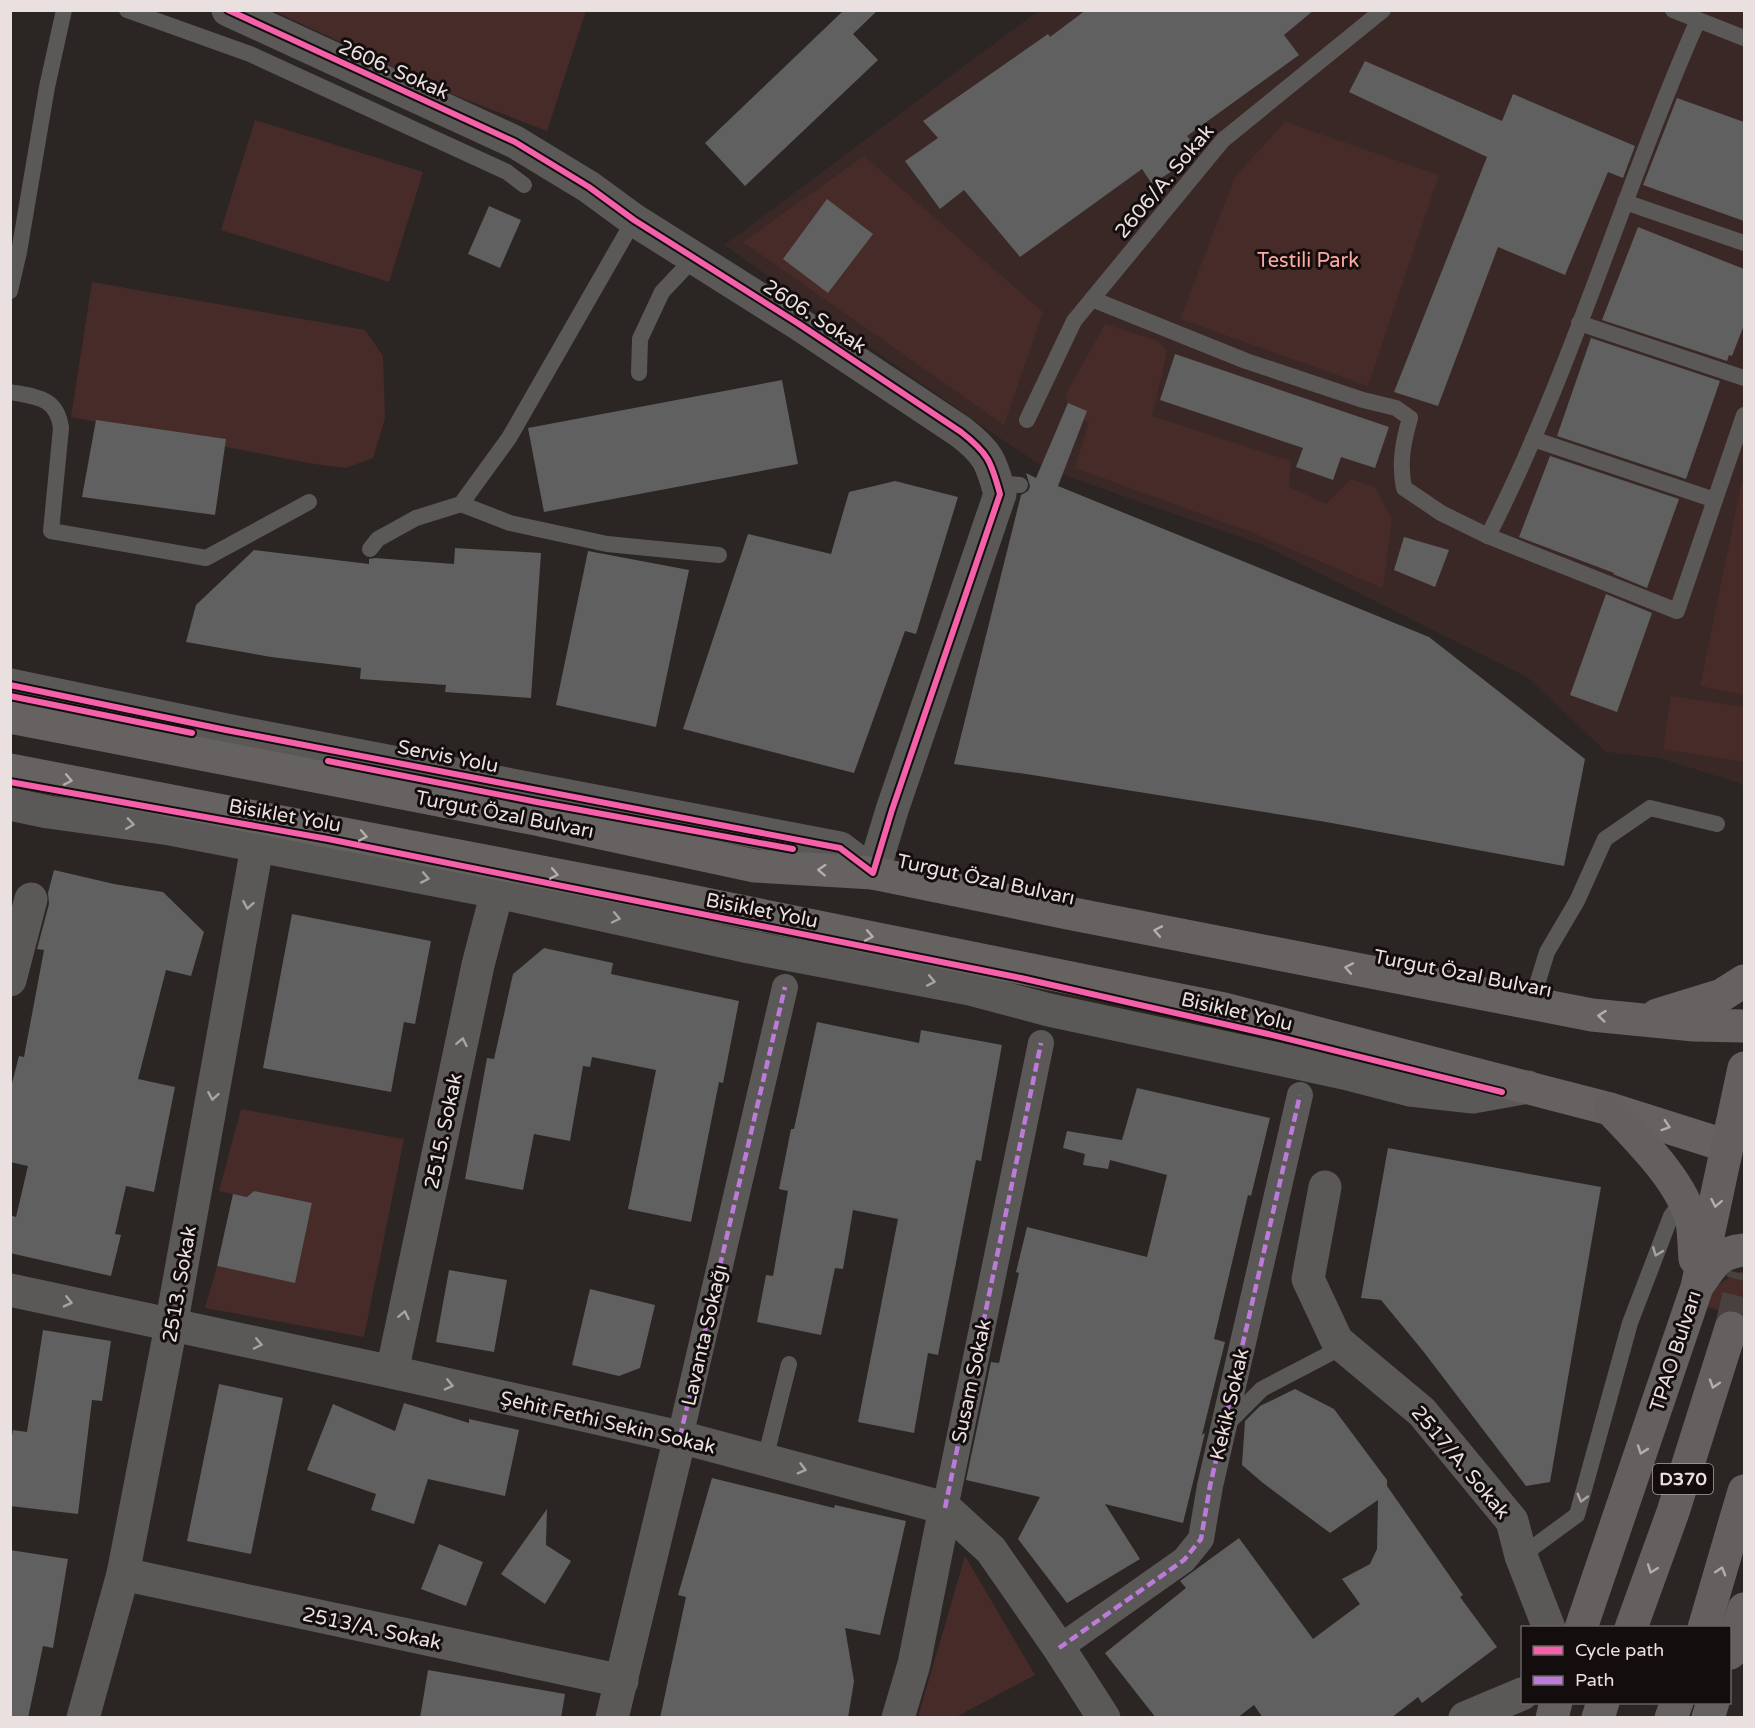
<svg xmlns="http://www.w3.org/2000/svg" width="1755" height="1728" font-family="'Varela Round',sans-serif">
<rect width="100%" height="100%" fill="#2b2524"/>
<polygon fill="#392826" points="1038,11 1744,11 1744,785 1660,758 1606,752 1527,677 1265,546 1049,470 998,437 724,245"/>
<g fill="#472b28">
<polygon points="274,11 586,10 586,11 547,131 449,93"/>
<polygon points="255,120 423,172 389,282 221,230"/>
<polygon points="1285,122 1439,175 1368,386 1180,319 1235,177"/>
<polygon points="864,156 1043,312 1004,425 743,242"/>
<polygon points="92,282 365,330 383,356 385,418 373,458 346,468 314,464 71,417"/>
<polygon points="1105,324 1158,341 1167,352 1152,416 1291,461 1289,487 1326,504 1351,479 1375,487 1392,520 1383,588 1248,531 1075,468 1089,422 1067,414 1067,392"/>
<polygon points="1742,481 1744,482 1744,695 1700,686"/>
<polygon points="1671,696 1744,707 1744,762 1663,749"/>
<polygon points="241,1109 404,1139 364,1337 205,1308 217,1266 295,1282 312,1204 254,1191 247,1197 219,1191"/>
<polygon points="1739,1272 1744,1272 1744,1319 1703,1305 1714,1287"/>
<polygon points="965,1556 1035,1675 956,1717 918,1717"/>
</g>
<g fill="#606060">
<polygon points="844,10 878,10 853,34 878,60 745,186 705,143"/>
<polygon points="1086,10 1314,10 1284,35 1299,55 1187,136 1200,152 1197,155 1152,184 1142,169 1020,257 964,190 940,209 905,161 938,138 923,121 1048,34 1050,37"/>
<polygon points="1365,61 1502,121 1513,94 1635,146 1623,178 1608,172 1565,275 1498,247 1438,406 1394,392 1487,157 1349,92"/>
<polygon points="1677,98 1744,122 1744,221 1643,185"/>
<polygon points="827,199 873,234 828,293 783,259"/>
<polygon points="489,206 521,220 500,268 468,254"/>
<polygon points="1638,227 1744,269 1744,325 1732,356 1729,355 1727,361 1602,320"/>
<polygon points="1591,338 1720,381 1686,479 1557,436"/>
<polygon points="1175,354 1389,427 1375,468 1341,457 1333,480 1296,467 1303,448 1160,400"/>
<polygon points="782,380 798,464 544,512 528,428"/>
<polygon points="1068,403 1087,411 1058,486 1429,637 1585,759 1564,866 1326,822 1026,774 954,764 1021,495 1028,491 1030,486 1026,473 1036,478"/>
<polygon points="96,420 226,439 215,515 82,497"/>
<polygon points="1550,456 1679,499 1647,588 1613,574 1614,573 1519,537"/>
<polygon points="895,481 958,497 916,634 905,631 854,773 683,729 748,534 831,554 849,492"/>
<polygon points="1404,537 1449,550 1435,587 1394,570"/>
<polygon points="455,548 541,553 531,698 445,692 446,685 360,679 361,668 271,657 186,642 196,605 254,550 369,564 369,559 375,558 454,564"/>
<polygon points="588,551 689,570 656,727 556,705"/>
<polygon points="1606,594 1652,613 1617,712 1570,695"/>
<polygon points="54,870 114,884 163,892 204,932 191,976 166,970 138,1079 175,1087 154,1192 126,1186 115,1234 121,1235 111,1276 10,1253 10,1215 16,1217 28,1166 10,1162 10,1091 19,1056 24,1057 44,950 37,949 49,904 48,893"/>
<polygon points="292,914 431,941 415,1024 404,1022 391,1092 263,1068"/>
<polygon points="544,948 613,963 611,974 739,1001 723,1083 719,1082 691,1222 628,1209 656,1070 592,1057 590,1067 583,1066 570,1141 534,1134 523,1190 465,1179 487,1058 494,1059 513,974"/>
<polygon points="817,1022 919,1043 921,1030 1002,1045 981,1161 976,1160 938,1355 928,1353 914,1433 858,1422 898,1219 853,1210 843,1269 835,1268 821,1335 757,1322 766,1275 773,1276 788,1191 779,1189 791,1129 794,1129"/>
<polygon points="1137,1088 1270,1118 1251,1196 1248,1195 1214,1339 1225,1342 1202,1435 1205,1433 1183,1523 1105,1504 1140,1559 1067,1603 1018,1539 1040,1497 966,1480 991,1362 999,1363 1019,1273 1016,1272 1027,1227 1147,1257 1167,1175 1110,1160 1108,1169 1083,1165 1085,1154 1063,1148 1067,1131 1122,1140"/>
<polygon points="1388,1148 1601,1187 1550,1482 1526,1486 1423,1351 1381,1300 1361,1298"/>
<polygon points="254,1191 312,1203 295,1283 217,1266 233,1194 247,1197"/>
<polygon points="449,1270 507,1280 494,1352 436,1342"/>
<polygon points="590,1289 655,1305 640,1368 619,1376 572,1365"/>
<polygon points="43,1330 111,1341 102,1401 92,1400 78,1514 10,1506 10,1447 13,1430 27,1432"/>
<polygon points="219,1384 283,1398 251,1554 187,1541"/>
<polygon points="1295,1389 1334,1409 1387,1480 1387,1486 1463,1595 1460,1597 1497,1647 1422,1703 1418,1697 1391,1718 1263,1718 1254,1705 1237,1718 1156,1718 1105,1653 1186,1588 1180,1581 1239,1538 1313,1639 1360,1604 1342,1579 1370,1564 1377,1549 1378,1500 1330,1533 1263,1483 1242,1465 1245,1421 1260,1406"/>
<polygon points="404,1403 469,1423 469,1419 519,1430 505,1496 428,1479 414,1524 371,1510 376,1494 307,1470 333,1404 395,1431"/>
<polygon points="712,1478 834,1508 835,1505 906,1521 880,1635 845,1628 854,1681 848,1718 660,1718 686,1597 678,1595"/>
<polygon points="547,1509 546,1545 571,1561 545,1604 501,1574"/>
<polygon points="439,1544 483,1562 466,1606 421,1589"/>
<polygon points="10,1550 68,1559 53,1648 43,1646 28,1718 10,1718"/>
<polygon points="428,1670 565,1694 561,1718 420,1718"/>
</g>
<g fill="none" stroke-linecap="round" stroke-linejoin="round">
<polyline stroke="#484140" stroke-width="33" stroke-dasharray="33 16" stroke-linecap="butt" points="1731,1328 1744,1274"/>
<g stroke="#5b5958" stroke-width="16">
<polyline points="127,10 250,54 507,172 524,185"/>
<polyline points="1673,10 1744,38"/>
<polyline points="1625,202 1744,243"/>
<polyline points="10,291 19,252 47,87 64,10"/>
<path d="M1092,299L1246,361L1363,400L1396,408L1410,418C1403,442 1399,464 1404,488L1441,513L1488,536L1677,611L1744,415"/>
<polyline points="1579,323 1744,378"/>
<polyline points="639,373 640,339 662,292 694,258"/>
<path d="M10,392C36,397 57,397 61,428L51,531L206,558L309,502"/>
<polyline points="1027,420 1074,321 1223,140 1383,10"/>
<polyline points="1533,439 1715,500"/>
<polyline points="1000,494 1006,484 1020,485"/>
<polyline points="461,504 510,523 607,544 719,555"/>
<path d="M1488,536C1572,371 1623,190 1698,20"/>
<polyline points="370,549 378,539 416,518 461,504 509,438 634,220"/>
<polyline points="1531,1004 1547,952 1577,901 1605,839 1650,808 1717,824"/>
<polyline points="1225,1426 1262,1389 1329,1354 1337,1341"/>
<polyline points="765,1459 789,1364"/>
<polyline points="1521,1556 1577,1515 1630,1323 1671,1216 1683,1200"/>
</g>
<g stroke="#5b5958" stroke-width="26">
<polyline points="680,1437 785,987"/>
<polyline points="945,1508 1041,1043"/>
<polyline points="1059,1648 1184,1560 1201,1539 1210,1486 1300,1095"/>
</g>
<g stroke="#5b5958" stroke-width="33">
<path d="M228,10L515,142L589,187L634,220L799,324L961,432C988,453 991,461 1000,494L892,810L873,873"/>
<polyline points="10,980 31,899"/>
<polyline points="1325,1187 1308,1279 1337,1341 1422,1412 1512,1521 1521,1556 1549,1628"/>
<polyline points="10,1290 392,1372 680,1437 945,1508 991,1550 1059,1648 1104,1718"/>
<polyline points="392,1372 478,965 497,892"/>
<polyline points="123,1574 622,1681"/>
<polyline points="83,1718 123,1574 171,1326 257,847"/>
<polyline points="612,1718 680,1437"/>
<polyline points="898,1718 914,1664 945,1508"/>
<polyline points="1465,1718 1522,1694"/>
</g>
<g stroke="#5b5958" stroke-width="33">
<polyline points="10,685 226,730 840,848 873,873"/>
<polyline points="10,804 48,812 170,829 497,892 744,946 970,989 1049,1010 1344,1073 1410,1090 1473,1097 1528,1087"/>
</g>
<g stroke="#666261" stroke-width="33">
<polyline points="10,717 536,819 755,866 873,873 1068,913 1592,1015 1694,1025 1744,1026"/>
<polyline points="10,770 646,892 1224,1009 1610,1109 1727,1146"/>
<polyline points="1657,1015 1722,995 1744,981"/>
</g>
<g stroke="#646060" stroke-width="33">
<path d="M1610,1109C1638,1139 1682,1181 1692,1222C1694,1234 1694,1247 1695,1259"/>
<path d="M1698,1285C1713,1264 1717,1253 1744,1250"/>
<polyline points="1581,1628 1697,1287 1744,1068"/>
<polyline points="1631,1628 1673,1512 1731,1328"/>
<polyline points="1704,1628 1744,1491"/>
<polyline points="1730,1653 1744,1609"/>
<polyline points="1552,1718 1556,1702"/>
<polyline points="1598,1718 1603,1702"/>
<polyline points="1671,1718 1677,1702"/>
<polyline points="1708,1718 1713,1702"/>
</g>
<g stroke="#bd7bd9" stroke-width="4.5" stroke-dasharray="9 4.5" stroke-linecap="butt">
<polyline points="680,1437 785,987"/>
<polyline points="945,1508 1041,1043"/>
<polyline points="1059,1648 1184,1560 1201,1539 1210,1486 1300,1095"/>
</g>
<defs>
<g id="cycleway">
<path d="M10,685L226,730L840,848L873,873L892,810L1000,494C991,461 988,453 961,432L799,324L634,220L589,187L515,142L228,10"/>
<polyline points="10,696 192,733"/>
<polyline points="328,761 537,802 793,849"/>
<polyline points="10,782 328,839 1021,978 1268,1034 1502,1092"/>
</g>
</defs>
<use href="#cycleway" stroke="#130d0d" stroke-width="10"/>
<use href="#cycleway" stroke="#f560ab" stroke-width="6"/>
</g>
<defs><path id="oneway-chevron" d="M-2-3.5L2.5 0L-2 3.5" fill="none" stroke-width="1.6" stroke-linecap="round" stroke-linejoin="round" transform="scale(1.5)"/></defs>
<g stroke="#b5aead">
<use href="#oneway-chevron" transform="translate(68 780) rotate(11)"/>
<use href="#oneway-chevron" transform="translate(363 836) rotate(11)"/>
<use href="#oneway-chevron" transform="translate(822 870) rotate(-177)"/>
<use href="#oneway-chevron" transform="translate(554 874) rotate(11)"/>
<use href="#oneway-chevron" transform="translate(1158 931) rotate(-169)"/>
<use href="#oneway-chevron" transform="translate(869 936) rotate(11)"/>
<use href="#oneway-chevron" transform="translate(1349 968) rotate(-169)"/>
<use href="#oneway-chevron" transform="translate(1602 1016) rotate(-174)"/>
<use href="#oneway-chevron" transform="translate(1666 1126) rotate(18)"/>
</g>
<g stroke="#a9a3a2">
<use href="#oneway-chevron" transform="translate(130 824) rotate(8)"/>
<use href="#oneway-chevron" transform="translate(425 878) rotate(11)"/>
<use href="#oneway-chevron" transform="translate(248 905) rotate(100)"/>
<use href="#oneway-chevron" transform="translate(616 918) rotate(12)"/>
<use href="#oneway-chevron" transform="translate(931 981) rotate(11)"/>
<use href="#oneway-chevron" transform="translate(462 1042) rotate(-78)"/>
<use href="#oneway-chevron" transform="translate(213 1096) rotate(100)"/>
<use href="#oneway-chevron" transform="translate(1657 1252) rotate(111)"/>
<use href="#oneway-chevron" transform="translate(68 1302) rotate(13)"/>
<use href="#oneway-chevron" transform="translate(404 1315) rotate(-78)"/>
<use href="#oneway-chevron" transform="translate(258 1344) rotate(12)"/>
<use href="#oneway-chevron" transform="translate(449 1385) rotate(13)"/>
<use href="#oneway-chevron" transform="translate(802 1469) rotate(15)"/>
<use href="#oneway-chevron" transform="translate(1582 1498) rotate(105)"/>
</g>
<g stroke="#b4adac">
<use href="#oneway-chevron" transform="translate(1716 1203) rotate(101)"/>
<use href="#oneway-chevron" transform="translate(1714 1384) rotate(108)"/>
<use href="#oneway-chevron" transform="translate(1642 1450) rotate(109)"/>
<use href="#oneway-chevron" transform="translate(1652 1569) rotate(110)"/>
<use href="#oneway-chevron" transform="translate(1721 1571) rotate(-73)"/>
</g>
<g text-anchor="middle" stroke-width="6" stroke-linejoin="round" paint-order="stroke">
<rect fill="#130d0d" stroke="#a9a1a0" stroke-width="1.5" x="1653" y="1464" width="60" height="30" rx="4.5"/>
<g font-size="18" font-weight="bold" fill="#e9e0df">
<text x="1683" y="1485">D370</text>
</g>
<g font-size="20" fill="#e9e0df" stroke="#130d0d">
<text transform="translate(394 69) rotate(24)" y="7">2606. Sokak</text>
<text transform="translate(1164 181) rotate(-50)" y="7">2606/A. Sokak</text>
<text transform="translate(815 316) rotate(33)" y="7">2606. Sokak</text>
<text transform="translate(448 756) rotate(11)" y="7">Servis Yolu</text>
<text transform="translate(505 814) rotate(11)" y="7">Turgut Özal Bulvarı</text>
<text transform="translate(285 815) rotate(10)" y="7">Bisiklet Yolu</text>
<text transform="translate(986 879) rotate(12)" y="7">Turgut Özal Bulvarı</text>
<text transform="translate(762 910) rotate(11)" y="7">Bisiklet Yolu</text>
<text transform="translate(1463 973) rotate(11)" y="7">Turgut Özal Bulvarı</text>
<text transform="translate(1237 1011) rotate(13)" y="7">Bisiklet Yolu</text>
<text transform="translate(443 1131) rotate(-78)" y="7">2515. Sokak</text>
<text transform="translate(179 1284) rotate(-80)" y="7">2513. Sokak</text>
<text transform="translate(704 1335) rotate(-77)" y="7">Lavanta Sokağı</text>
<text transform="translate(1675 1351) rotate(-72)" y="7">TPAO Bulvarı</text>
<text transform="translate(971 1381) rotate(-78)" y="7">Susam Sokak</text>
<text transform="translate(1229 1404) rotate(-77)" y="7">Kekik Sokak</text>
<text transform="translate(608 1422) rotate(13)" y="7">Şehit Fethi Sekin Sokak</text>
<text transform="translate(1461 1462) rotate(50)" y="7">2517/A. Sokak</text>
<text transform="translate(372 1628) rotate(12)" y="7">2513/A. Sokak</text>
</g>
<g font-size="20" fill="#fea9a0" stroke="#130d0d">
<text x="1308" y="267">Testili Park</text>
</g>
</g>
<rect width="1755" height="1728" fill="none" stroke="#e9e0df" stroke-width="24"/>
<rect x="1521" y="1626" width="210" height="78" fill="#130d0d" stroke="#696161" stroke-width="1.5"/>
<rect x="1533" y="1646" width="30" height="9" fill="#f560ab" stroke="#696161" stroke-width="1.5"/>
<text x="1575" y="1656" font-size="18" fill="#e9e0df">Cycle path</text>
<rect x="1533" y="1676" width="30" height="9" fill="#bd7bd9" stroke="#696161" stroke-width="1.5"/>
<text x="1575" y="1686" font-size="18" fill="#e9e0df">Path</text>
</svg>
